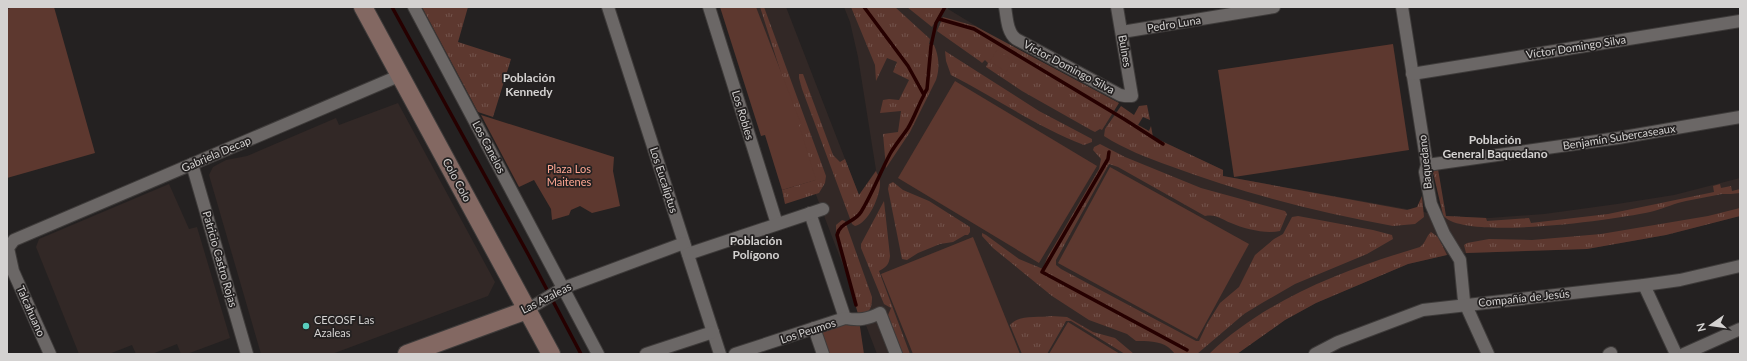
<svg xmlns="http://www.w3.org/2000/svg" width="1747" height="361" font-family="Lato,sans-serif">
<defs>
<pattern id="grass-tufts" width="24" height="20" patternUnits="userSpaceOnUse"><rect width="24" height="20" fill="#5d382f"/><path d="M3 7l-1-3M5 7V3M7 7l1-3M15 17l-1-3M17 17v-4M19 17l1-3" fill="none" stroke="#73544c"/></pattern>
</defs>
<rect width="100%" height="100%" fill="#242121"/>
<g fill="#322826">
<polygon points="744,7 786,7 859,195 876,170 858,57 850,22 844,7 948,7 948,9 1149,131 1153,137 1223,170 1223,176 1446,216 1489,218 1544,214 1617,204 1674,195 1740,178 1740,216 1666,235 1587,249 1470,253 1447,255 1408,264 1316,303 1285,320 1237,354 877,354"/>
<polygon points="398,103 495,282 488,296 332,354 261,354 209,175 213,167 226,160 247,156 336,118 339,125"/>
<polygon points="169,184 189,229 197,227 230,338 187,354 181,354 177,344 152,354 136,354 132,345 109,354 79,354 36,247 39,239"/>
</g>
<g fill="url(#grass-tufts)">
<polygon points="422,7 468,7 458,42 511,59 493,117 478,112"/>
<polygon points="760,7 764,7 826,176 825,183 819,193 785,204 782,190 815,180"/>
<path d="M851,7H895L930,39L929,44L934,45C939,56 940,69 936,80L910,132L886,168L883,134L898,132L901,111L880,113L883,100L889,99L899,100L909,80L893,72L897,62L887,58L876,81L875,65Z"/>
<polygon points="907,7 943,7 943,8 932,27"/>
<polygon points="943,17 975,26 1119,103 1102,130 1100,129 1095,132 1091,130 1022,91 986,67 988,63 985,60 982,63 981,62 937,31"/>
<path d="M945,51L1039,111L1092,139V142L1084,145C1037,127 996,98 951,75L946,61Z"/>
<path d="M799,74H803L833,155L840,162L845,159L859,195L876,171C877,174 880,179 880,182C881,195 868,224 855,226L852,224L802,89L799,78Z"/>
<path d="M1147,105L1150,120L1143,117L1138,125L1149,131L1151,126L1153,137L1223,170V176L1407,210L1417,207L1422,196L1424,217L1415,224L1393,226C1317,212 1242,193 1170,166C1148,158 1124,149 1104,136L1105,129L1121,106L1134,115L1139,106Z"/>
<path d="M1100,144L1125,157L1201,188L1285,211L1287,214L1280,231C1265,234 1245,229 1231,223C1220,219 1217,214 1205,216L1118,167L1109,164L1056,260V265L1061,269L1196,341H1199L1207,324L1220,303L1239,287L1255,255L1274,239L1283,234L1292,217L1298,216L1373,230L1392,235L1393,239L1367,254L1295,284L1262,303L1244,314L1197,354H1175C1173,352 1171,349 1168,347C1160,341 1146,341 1136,341L1127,334L1089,320L1052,296L993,248L982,236V233L986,235L1019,259L1043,269L1047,258L1099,169L1101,159L1093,150L1094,147Z"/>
<path d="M1432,168L1438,169L1446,216L1486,218L1487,221L1529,218L1531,223L1608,214L1714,192L1713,186L1720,184L1721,188L1731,186L1732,191L1740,189V193C1734,194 1728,194 1722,194C1710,196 1698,199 1686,201C1675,203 1665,208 1654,211C1622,219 1461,242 1443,215Z"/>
<polygon points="893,182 903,190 929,201 970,227 970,232 968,235 965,235 953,242 940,244 918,253 907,260 902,259 888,189 889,184"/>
<path d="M884,201L890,256C889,264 887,267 879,271L910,354H903L888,315L891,308L884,304L881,297L861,248V244Z"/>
<polygon points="1740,208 1740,216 1666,235 1587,249 1466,253 1464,245 1467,243 1489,239 1532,240 1601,234 1708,216"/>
<path d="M842,220L845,221L872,297C872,308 870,314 858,314L836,236V225Z"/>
<path d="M1431,232L1438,237L1447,255L1408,264L1316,303L1285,320L1237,354H1209C1266,299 1346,269 1420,247C1426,243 1426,236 1431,232Z"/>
<path d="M1051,316L1067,317L1093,332L1115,338L1134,354H1125L1071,321H1066L1047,354H1022L1010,325C1019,314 1039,318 1051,316Z"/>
</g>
<g fill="#5d382f">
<polygon points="13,7 54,7 95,153 7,178 7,9"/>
<polygon points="720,7 756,7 801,124 799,125 816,180 782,190 765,135 761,136"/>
<polygon points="1393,44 1409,150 1234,177 1218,70"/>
<polygon points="997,50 1013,61 1006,72 990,61"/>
<polygon points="955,81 1097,166 1039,263 898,178"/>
<polygon points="481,115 614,157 613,171 620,206 592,213 580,206 571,210 569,215 552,220 551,209 534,180 519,187"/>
<polygon points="1110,167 1249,244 1197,339 1058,263"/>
<polygon points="973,237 1020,354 913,354 881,274"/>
<polygon points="859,320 864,354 823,354 814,328"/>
<polygon points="1068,322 1120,354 1049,354"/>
</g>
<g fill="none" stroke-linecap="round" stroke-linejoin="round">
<g stroke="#260000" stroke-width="3.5">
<polyline points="392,7 528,254 581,354"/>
<polyline points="939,19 974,29 1124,119 1163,144"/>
<polyline points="924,94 927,89 931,46 936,23 945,7"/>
<polyline points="1109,152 1108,159 1042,272 1187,350"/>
<path d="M856,305L837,235C840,222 854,223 861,212C872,194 880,173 890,154C895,145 902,137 908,128C914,118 918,106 924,95L908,66L864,7"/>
</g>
<defs>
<g id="street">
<polyline points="414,7 598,354"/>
<polyline points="608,7 720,354"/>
<polyline points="709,7 777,224"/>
<path d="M1005,7C1007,18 1007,32 1016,39L1120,95L1125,96H1132L1117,7"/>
<polyline points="1402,7 1427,165 1425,172 1431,204 1444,234 1460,260 1464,301 1488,354"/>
<polyline points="1122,32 1274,7"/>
<polyline points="1412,74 1740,21"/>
<polyline points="192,164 247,354"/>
<polyline points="1427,165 1618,138 1740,117"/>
<polyline points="810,213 845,318"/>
<polyline points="688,254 823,209"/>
<polyline points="1644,285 1676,354"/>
<polyline points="527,310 563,288 684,243"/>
<polyline points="814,328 823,354"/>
<polyline points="50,354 13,271 8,248 14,240 401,75"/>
<polyline points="646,354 713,332"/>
<path d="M735,354L845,318C859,321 868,319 880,313L896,354"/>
<polyline points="1315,354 1338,342 1423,310 1644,285 1680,280 1740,266"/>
<polyline points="1609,354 1611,353"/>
<polyline points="1684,354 1740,329"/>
</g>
<g id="secondary">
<polyline points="363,7 551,354"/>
<polyline points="407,354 527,310"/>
</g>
</defs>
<use href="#street" stroke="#3e3b3a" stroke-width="14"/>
<use href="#secondary" stroke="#3e3b3a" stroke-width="20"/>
<use href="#street" stroke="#6b6766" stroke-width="12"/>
<use href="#secondary" stroke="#836862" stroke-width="18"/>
</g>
<circle fill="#59cebe" stroke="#242121" stroke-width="1.5" cx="306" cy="326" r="4"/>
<g text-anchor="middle" stroke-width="3.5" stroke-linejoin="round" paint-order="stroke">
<g font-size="11" fill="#d4d2d1" stroke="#242121">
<text transform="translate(1174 24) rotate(-9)" y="4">Pedro Luna</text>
<text transform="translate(1576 47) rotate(-9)" y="4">Víctor Domingo Silva</text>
<text transform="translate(1125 51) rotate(80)" y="4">Bulnes</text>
<text transform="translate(1069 67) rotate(28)" y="4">Víctor Domingo Silva</text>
<text transform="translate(743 115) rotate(73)" y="4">Los Robles</text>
<text transform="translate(1619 137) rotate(-9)" y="4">Benjamín Subercaseaux</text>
<text transform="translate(489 147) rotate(62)" y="4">Los Canelos</text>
<text transform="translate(216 154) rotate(-23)" y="4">Gabriela Decap</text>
<text transform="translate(1425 162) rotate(-96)" y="4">Baquedano</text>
<text transform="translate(457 180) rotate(62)" y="4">Colo Colo</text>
<text transform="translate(664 180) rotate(72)" y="4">Los Eucaliptus</text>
<text transform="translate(220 259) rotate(74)" y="4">Patricio Castro Rojas</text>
<text transform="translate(546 298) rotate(-27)" y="4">Las Azaleas</text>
<text transform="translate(1524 298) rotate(-6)" y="4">Compañía de Jesús</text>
<text transform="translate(31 311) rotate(66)" y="4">Talcahuano</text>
<text transform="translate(808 331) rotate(-18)" y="4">Los Peumos</text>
</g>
<g font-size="11" fill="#fea692" stroke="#242121">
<text x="569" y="173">Plaza Los<tspan x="569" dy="13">Maitenes</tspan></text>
</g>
<g font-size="11" fill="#d4d2d1" stroke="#242121" text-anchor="start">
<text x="314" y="324">CECOSF Las<tspan x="314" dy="13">Azaleas</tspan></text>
</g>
<g font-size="12" font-weight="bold" fill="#d4d2d1" stroke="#242121">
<text x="529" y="82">Población<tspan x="529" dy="14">Kennedy</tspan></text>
<text x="1495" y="144">Población<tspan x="1495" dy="14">General Baquedano</tspan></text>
<text x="756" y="245">Población<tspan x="756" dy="14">Polígono</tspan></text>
</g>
</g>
<rect width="1747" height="361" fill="none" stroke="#d4d2d1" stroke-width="16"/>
<g transform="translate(1711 325) rotate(257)" stroke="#242121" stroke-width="3" paint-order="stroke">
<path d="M0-3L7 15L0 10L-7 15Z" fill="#d4d2d1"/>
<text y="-6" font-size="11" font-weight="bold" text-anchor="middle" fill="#d4d2d1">N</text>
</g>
</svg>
